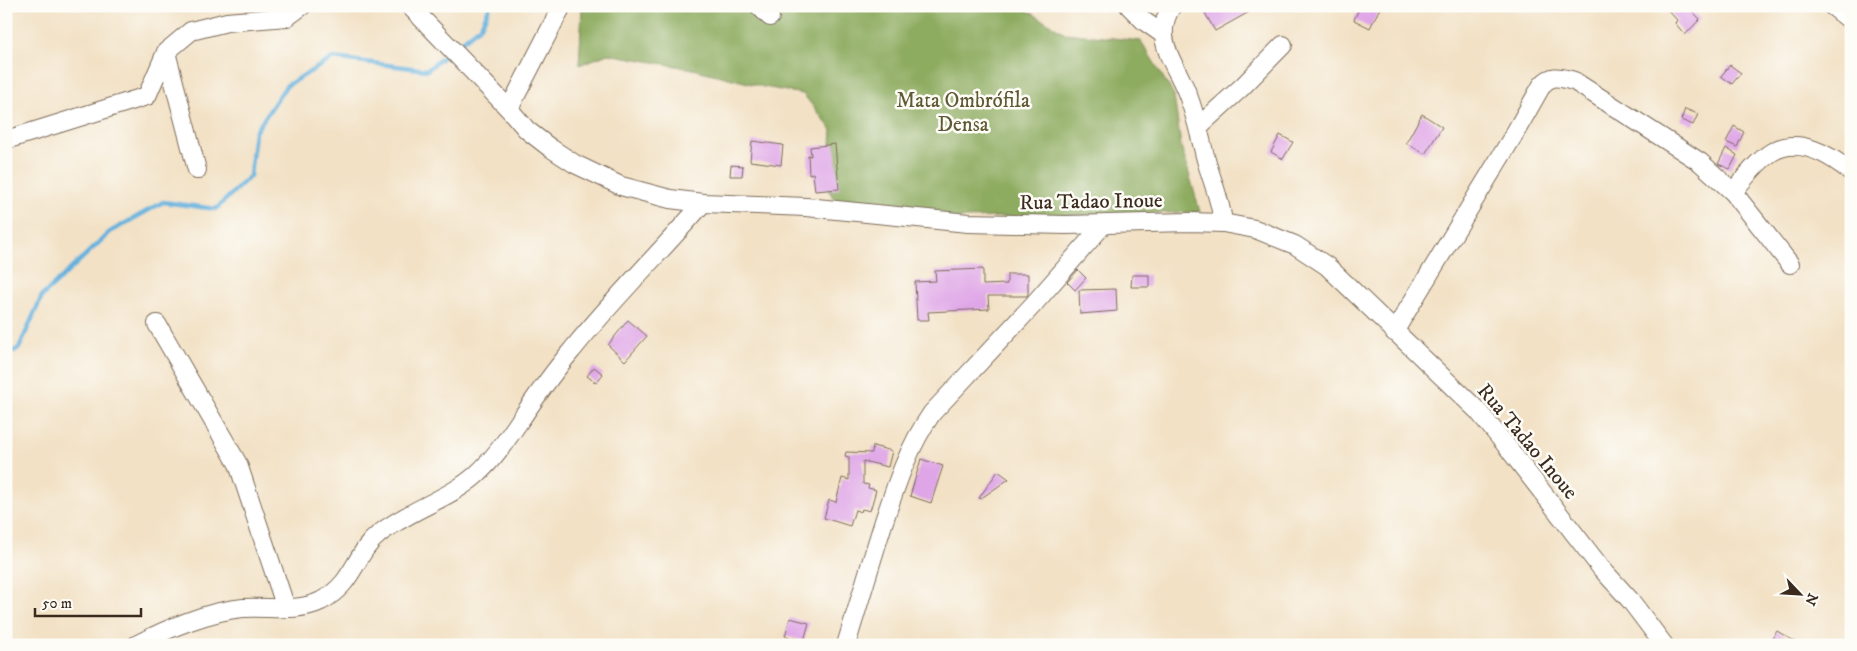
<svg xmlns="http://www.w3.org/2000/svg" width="1857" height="651" font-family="'IM FELL DW Pica',serif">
<rect width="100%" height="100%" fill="#fdfcf7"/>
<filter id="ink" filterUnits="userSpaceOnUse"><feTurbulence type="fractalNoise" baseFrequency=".02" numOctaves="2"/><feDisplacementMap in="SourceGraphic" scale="10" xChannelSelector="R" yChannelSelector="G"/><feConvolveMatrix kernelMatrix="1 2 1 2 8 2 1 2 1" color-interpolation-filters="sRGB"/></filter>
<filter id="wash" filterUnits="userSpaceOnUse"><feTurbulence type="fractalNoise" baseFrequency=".0096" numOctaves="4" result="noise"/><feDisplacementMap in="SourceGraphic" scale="20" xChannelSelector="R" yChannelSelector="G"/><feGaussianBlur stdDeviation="1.12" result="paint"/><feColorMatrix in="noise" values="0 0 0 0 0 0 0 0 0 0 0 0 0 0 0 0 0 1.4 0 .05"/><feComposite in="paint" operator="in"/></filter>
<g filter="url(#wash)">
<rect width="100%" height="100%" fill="#f2e1c5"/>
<polygon fill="#8eac60" stroke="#646b3f" points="585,6 1020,6 1065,33 1141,41 1174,95 1181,146 1200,212 927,219 842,208 828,190 832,130 803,94 764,87 693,69 608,54 579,65 582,9"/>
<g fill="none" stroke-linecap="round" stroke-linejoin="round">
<g stroke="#64b1dd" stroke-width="4.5">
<polyline points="454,48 481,26 490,6"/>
<polyline points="6,355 19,348 42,296 110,232 163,202 216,209 250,176 255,132 286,86 333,58 427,70 448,53"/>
</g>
</g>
<g id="blocks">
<g fill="#dfa6e7">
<polygon points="1218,6 1260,6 1215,31 1205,13"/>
<polygon points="1360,6 1381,6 1370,28 1354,20"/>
<polygon points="1664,6 1687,6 1700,19 1685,35 1675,23 1677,20"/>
<polygon points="1730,65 1741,73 1732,84 1721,76"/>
<polygon points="1685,109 1698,114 1693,125 1681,120"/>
<polygon points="1422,114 1442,127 1425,154 1406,143"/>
<polygon points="1734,126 1744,132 1737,147 1726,142"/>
<polygon points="1280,135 1293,142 1283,159 1271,152"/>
<polygon points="752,141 783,145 781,165 750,161"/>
<polygon points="835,144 839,189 815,191 813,173 809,174 808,155 811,156 810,147"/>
<polygon points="1726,148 1737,155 1730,169 1718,164"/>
<polygon points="731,165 743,166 742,176 730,176"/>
<polygon points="983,269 983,285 1007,284 1007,274 1028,274 1028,294 1027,296 988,296 989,309 928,312 929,320 917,320 915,282 936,281 935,271"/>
<polygon points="1078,270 1086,278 1075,290 1067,282"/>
<polygon points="1132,275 1149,275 1149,287 1131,287"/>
<polygon points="1116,289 1117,311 1080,314 1079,290"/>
<polygon points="628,320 647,336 625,361 608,345"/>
<polygon points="594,367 603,374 596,383 587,376"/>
<polygon points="873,446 892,451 888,467 863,461 863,484 869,485 868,488 876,490 870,511 862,509 861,512 855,510 850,526 824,518 829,500 836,502 842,478 849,480 849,457 845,456 846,452 872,453"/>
<polygon points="921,459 943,466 931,503 910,496"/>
<polygon points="998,471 1009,479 980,499 979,498"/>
<polygon points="790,618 809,623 804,641 785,636"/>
<polygon points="1777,631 1800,645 1768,645"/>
</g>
</g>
</g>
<g filter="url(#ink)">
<use href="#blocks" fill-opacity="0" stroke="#7b6a58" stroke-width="1"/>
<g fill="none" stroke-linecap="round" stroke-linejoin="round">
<defs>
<g id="minor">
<polyline points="410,6 509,109 527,130 549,147 575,164 621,186 670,199 703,203 806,207 968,223 1066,225 1189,222 1223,223 1255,229 1295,245 1327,266 1478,411 1505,444 1601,568 1630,600 1664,645"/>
<polyline points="759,6 770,17"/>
<polyline points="1129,6 1144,21 1164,35"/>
<path d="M1172,6C1166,15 1163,25 1164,36C1166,56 1180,74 1187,93C1196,115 1200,137 1206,160C1212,181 1221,201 1223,223"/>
<polyline points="1832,6 1851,21"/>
<polyline points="166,52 197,170"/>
<polyline points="509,109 562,6"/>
<polyline points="1198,127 1242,87 1283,45"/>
<polyline points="6,140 147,96 166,52 191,31 227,22 287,17 302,6"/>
<path d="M1733,192C1744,179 1757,161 1772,152C1798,136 1830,155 1851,172"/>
<polyline points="157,324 238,464 286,608"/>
<path d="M1394,332L1512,138L1542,85C1553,73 1561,78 1574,81L1700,162L1733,192L1790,264"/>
<path d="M136,645C166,629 209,611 243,608C269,606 296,613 321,601C355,583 354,554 379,534C409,510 449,499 476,475C495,458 510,435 525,413C540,391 555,370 572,350C613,299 660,253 703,203"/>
<path d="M846,645C859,603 871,562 884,521C897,482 909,446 932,413L1032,306L1103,225"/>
</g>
</defs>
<use href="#minor" stroke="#7b6a58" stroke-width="20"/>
<use href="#minor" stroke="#fff" stroke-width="18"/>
</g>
</g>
<g text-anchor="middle" stroke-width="5" stroke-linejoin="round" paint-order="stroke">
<g font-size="21" fill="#5f5935" stroke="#fdfcf7">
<text x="963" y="107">Mata Ombrófila<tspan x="963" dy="24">Densa</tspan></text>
</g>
<g font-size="21" fill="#3b2a1e" stroke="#fdfcf7">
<text transform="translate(1091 201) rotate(-1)" y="7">Rua Tadao Inoue</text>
<text transform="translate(1528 441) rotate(50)" y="7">Rua Tadao Inoue</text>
</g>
</g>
<rect width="1857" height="651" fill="none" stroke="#fdfcf7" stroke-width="25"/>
<g transform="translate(1800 594) rotate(115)" stroke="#fdfcf7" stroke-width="4" paint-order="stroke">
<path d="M0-4L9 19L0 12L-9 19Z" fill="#3b2a1e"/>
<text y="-8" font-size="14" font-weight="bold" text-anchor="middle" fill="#3b2a1e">N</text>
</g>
<path d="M35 608v8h106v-8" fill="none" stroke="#3b2a1e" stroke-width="2.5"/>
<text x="42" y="608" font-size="15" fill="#3b2a1e" stroke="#fdfcf7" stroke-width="4" paint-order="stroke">50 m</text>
</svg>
